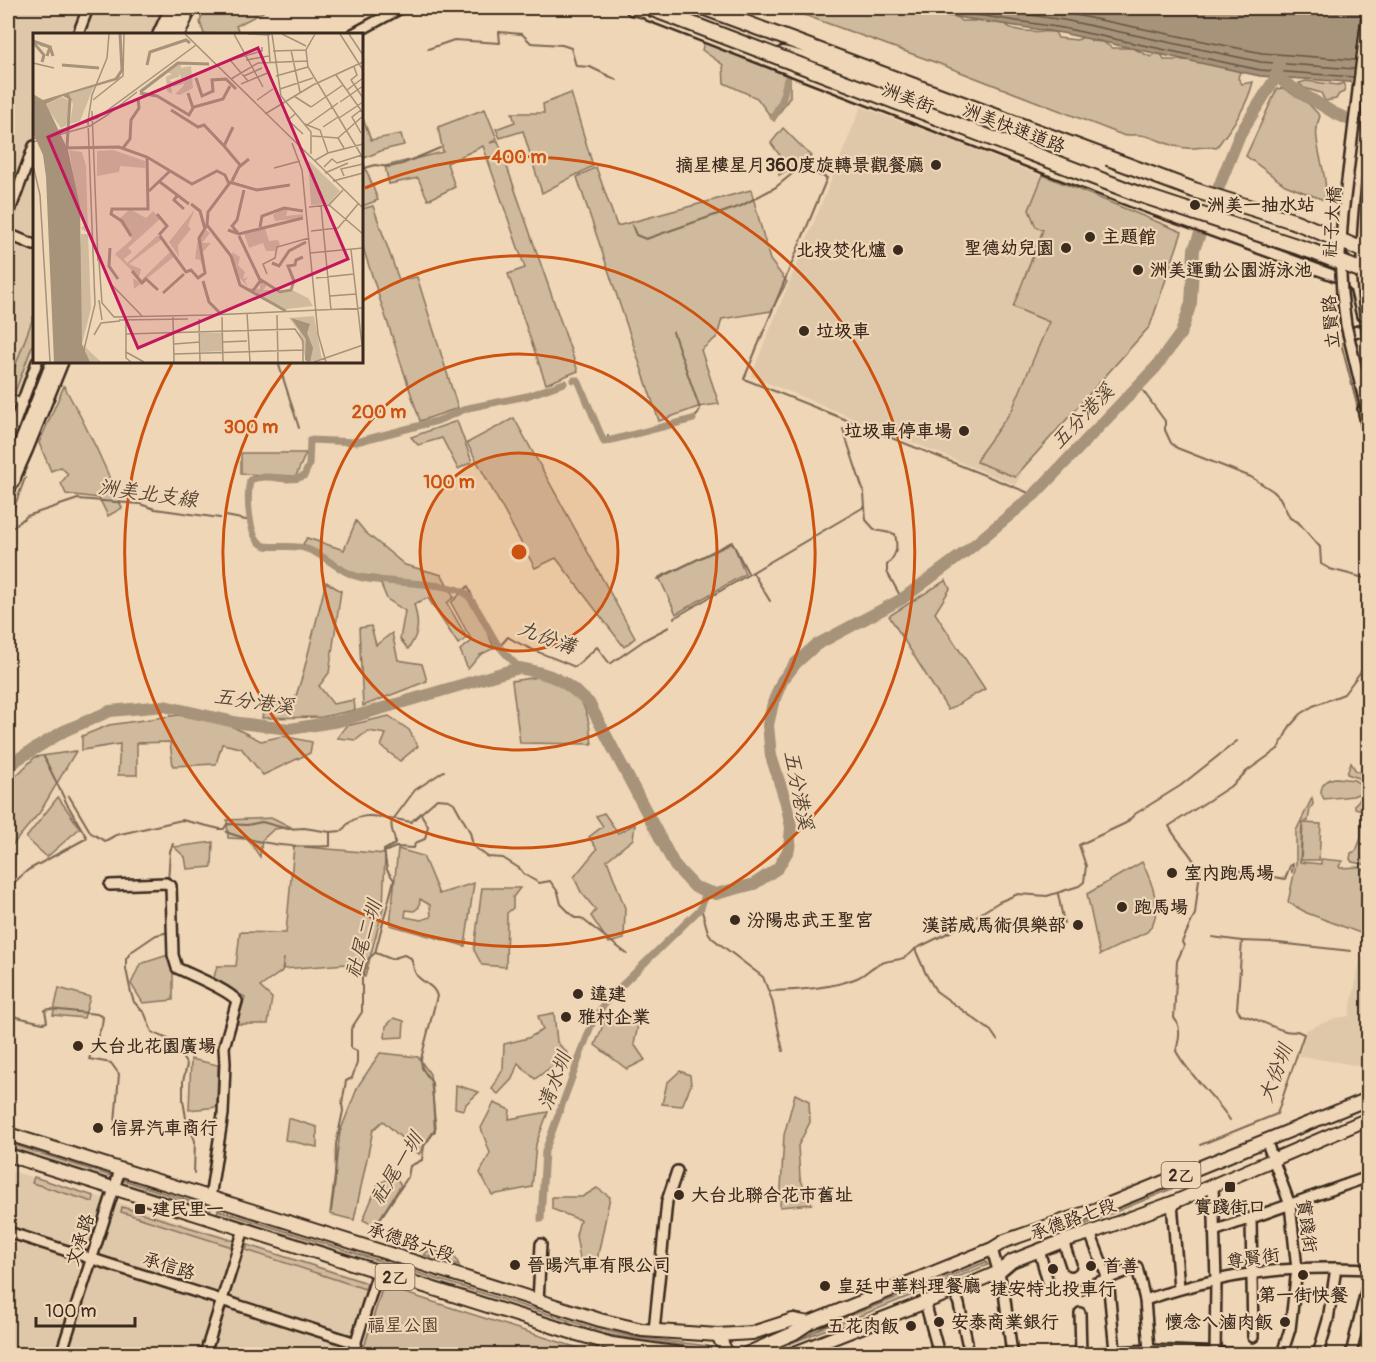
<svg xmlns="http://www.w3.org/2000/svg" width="1376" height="1362" font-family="Pangolin,'LXGW WenKai TC',sans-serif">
<rect width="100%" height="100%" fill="#eed6b6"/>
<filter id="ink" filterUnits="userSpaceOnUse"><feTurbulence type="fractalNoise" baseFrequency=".0167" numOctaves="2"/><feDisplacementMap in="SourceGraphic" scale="12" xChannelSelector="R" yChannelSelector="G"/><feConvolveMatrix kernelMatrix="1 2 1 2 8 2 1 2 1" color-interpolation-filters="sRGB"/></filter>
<g filter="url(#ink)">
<g fill="#dfc8a9">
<polygon points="8,8 197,8 186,34 34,34 34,362 61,362 8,499"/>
<polygon points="861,107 951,140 1180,231 1148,324 1025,464 1016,485 751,376"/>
<polygon points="1368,951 1368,1067 1299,1056 1306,1030 1336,1018 1349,1016 1361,957 1364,957"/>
<polygon points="8,1170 120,1203 383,1286 449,1309 596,1354 8,1354"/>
</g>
<g fill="#d0ba9d" stroke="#86725e" stroke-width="1.5" fill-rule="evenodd">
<polygon points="204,8 262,8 263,12 236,26 240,34 204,34 200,22"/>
<path d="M785,8H909L957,17L961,21H975L979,17L983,18L985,22H1002C1015,35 1037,30 1055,32L1058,38L1077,40L1086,36L1090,37L1091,41L1103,42L1112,48H1133L1151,57L1155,53L1162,55L1164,60H1198L1240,71L1238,78L1242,84L1253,82C1246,109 1233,125 1216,148C1206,145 1197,149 1187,148C1164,147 1149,130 1125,136L940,64Z"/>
<polygon points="704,42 790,77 790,97 774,121 757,98 724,83 723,65 702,50"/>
<polygon points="1306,81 1338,85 1343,83 1345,87 1344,92 1339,94 1336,99 1325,101 1321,93 1304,88 1299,83"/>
<path d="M1283,88L1309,104L1320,116C1317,123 1316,132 1317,139C1318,155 1330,186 1324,200L1285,185L1246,156L1277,89Z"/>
<polygon points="571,93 593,166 542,193 523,131 500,138 496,129 515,122 512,113 544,113 543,104"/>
<polygon points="485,109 497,139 490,143 498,141 578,371 546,384 508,274 525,268 483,146 447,163 455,187 428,200 418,178 389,184 385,166 443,152 438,127"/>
<polygon points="362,116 371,140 401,134 404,145 383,150 362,159 378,200 363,206 362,199"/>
<polygon points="783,128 811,156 779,175 781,157 771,143"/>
<polygon points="596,167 617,226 751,190 770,260 787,282 771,311 722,319 717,337 701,350 719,404 698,407 659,421 577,177"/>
<polygon points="1043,175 1182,232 1150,326 1015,477 977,462 981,453 1012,410 1049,322 1013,307 1043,230 1036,227 1029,210"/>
<polygon points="373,206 399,280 417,277 458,408 420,421 362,245 362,209"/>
<polygon points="34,315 34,341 15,392 8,389 8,386"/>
<path d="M64,386C86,425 106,466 122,508L108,516L99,498L66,494L61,483L68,474L61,467L51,471L39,443Z"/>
<polygon points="514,418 635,638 624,647 556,558 535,568 467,443"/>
<polygon points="457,421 472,462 458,469 442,438 418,445 411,437"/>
<polygon points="241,453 306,453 296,476 241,474"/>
<path d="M356,521L365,532L405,565L442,575L454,597L447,603L467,638L458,644L428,598L414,604C419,622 420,633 408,649L400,639L405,611L387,599L378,577L354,574L303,544L307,538L344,550Z"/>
<polygon points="733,543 745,574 676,614 659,577"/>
<polygon points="946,580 950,589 935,613 985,689 948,710 889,616"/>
<polygon points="326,582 341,591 329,673 319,686 333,704 354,700 355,710 322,717 262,718 265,702 295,699 303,674"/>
<polygon points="468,586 494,648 480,655 468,669 460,650 472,641 451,603"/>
<polygon points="371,626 376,645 392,633 398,660 422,664 427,681 363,706 359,628"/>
<path d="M544,676C583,698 586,698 592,744L520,743L512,681Z"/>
<polygon points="178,715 225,723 261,741 283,736 312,742 310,753 263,775 241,748 222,744 216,764 173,766 170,742 137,743 137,775 118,775 120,744 82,750 82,736 109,725"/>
<polygon points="389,716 409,730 418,746 400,761 381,746 386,734 368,731 356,740 337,738 346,726"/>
<polygon points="76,751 40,812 8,850 8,784 35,757"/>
<polygon points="1351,763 1356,771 1368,776 1368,784 1362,779 1347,774"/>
<path d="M1337,778L1354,780L1365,787L1366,791L1353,796L1324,799L1321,793C1321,783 1329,778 1337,778Z"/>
<polygon points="58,797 80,828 47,857 26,838"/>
<polygon points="1312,798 1313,804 1310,809 1308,821 1302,822 1300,862 1321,864 1321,859 1343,861 1339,866 1340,868 1359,867 1368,872 1368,936 1307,913 1288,902 1296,865 1296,831"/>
<polygon points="1361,798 1368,799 1368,865 1352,862 1350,859 1351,853 1356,851 1361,838 1362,810 1355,808 1355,804"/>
<polygon points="604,813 618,833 635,824 633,839 607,860 625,908 624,939 609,943 591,916 596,910 581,892 574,877 597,849 589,837 603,826 596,816"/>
<polygon points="273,818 291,827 274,829 262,840 260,857 248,839 228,838 227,820"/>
<polygon points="1303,823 1321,824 1319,860 1301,860"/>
<polygon points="213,842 212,867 187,869 185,857 174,847"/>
<polygon points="294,846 385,854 383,909 365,977 347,964 283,969 284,958 282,971 260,987 272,998 268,1024 237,1024 245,997 213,981 217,966 236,966 240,932 286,933"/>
<path d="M398,849L423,856L439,894L474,883L465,946L390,925ZM420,899L430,905L431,917L421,920L405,917L406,910L414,911L419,907Z"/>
<path d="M1142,862C1152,882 1165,913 1147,932L1100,955L1087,894Z"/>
<polygon points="482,888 520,888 513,897 513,908 507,913 506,967 482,965 474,950"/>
<polygon points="168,955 173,970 173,1000 143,1003 131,984 140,964"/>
<polygon points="59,988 90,997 84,1018 53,1015"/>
<polygon points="554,1013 557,1042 568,1054 535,1079 518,1063 512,1079 498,1094 492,1089 503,1069 504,1044 528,1038 543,1030 538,1016"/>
<polygon points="608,1013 639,1021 634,1044 645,1060 627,1069 595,1045"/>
<polygon points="394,1018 404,1021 403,1037 385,1038 386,1026"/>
<polygon points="380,1053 418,1057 430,1074 436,1127 419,1154 383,1121 373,1130 354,1220 330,1214 340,1132 358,1086"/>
<polygon points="191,1059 218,1065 217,1107 189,1110"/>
<polygon points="680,1071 690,1075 691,1085 682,1106 662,1104 667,1083"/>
<polygon points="456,1085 479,1092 466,1104 464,1110 455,1108"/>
<polygon points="795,1094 809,1101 810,1122 798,1146 800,1178 812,1204 780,1207 784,1135"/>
<polygon points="494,1103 510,1110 509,1119 548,1112 536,1144 532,1187 492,1195 480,1173 490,1153 481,1128"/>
<polygon points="288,1118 317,1127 317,1147 285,1140"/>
<polygon points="8,1143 211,1208 210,1211 8,1147"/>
<polygon points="1200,1175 1174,1188 1069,1231 1092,1218"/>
<polygon points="395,1176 401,1185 375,1226 363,1220 378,1184"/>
<polygon points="34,1177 94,1196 93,1202 32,1183"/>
<polygon points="597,1188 610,1197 597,1260 580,1259 576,1235 580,1220 552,1209 552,1197 582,1197"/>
<polygon points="122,1207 234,1241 232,1247 121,1212"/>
<path d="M218,1210L593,1328L634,1337L708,1346L718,1354C707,1355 693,1347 681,1345C651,1341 621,1338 591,1331L217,1213Z"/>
<polygon points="248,1245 367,1283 365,1289 246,1250"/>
<polygon points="430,1249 455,1257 459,1265 424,1255"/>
<polygon points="986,1262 988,1265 789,1344 829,1324"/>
<polygon points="383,1286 597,1354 362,1354"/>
</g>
<polygon fill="#a7927a" stroke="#7c6855" stroke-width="1.5" points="906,8 1368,8 1362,83 1260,76 1062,33 917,11"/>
<polygon fill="#eed6b6" points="1361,8 1368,8 1368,86 1351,86"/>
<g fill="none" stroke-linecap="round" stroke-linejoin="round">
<g stroke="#665443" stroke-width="1.5">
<polyline points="931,8 1063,28 1260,70 1354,77"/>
<polyline points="981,8 1064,20 1261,62 1355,69"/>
<polyline points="1041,8 1262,53 1356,60"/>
</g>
<g stroke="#7c6855" stroke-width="2">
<polyline points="428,49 454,40 500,43 499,32 522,34 531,43 562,45 571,48 576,66 590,67 617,80"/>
<polyline points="362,169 375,165 389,167 402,164 440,148"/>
<polyline points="632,225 636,235 646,239 741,206 776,187 804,164 809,171 827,178 744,379 1034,495"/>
<polyline points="673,332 700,409 698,414 693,419"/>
<polyline points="1341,343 1362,424"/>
<polyline points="278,362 299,428"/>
<polyline points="1138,384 1165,421 1165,430 1171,443 1177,448 1251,477 1273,491 1280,498 1290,518 1298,522 1320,547 1321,564 1330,569 1368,579"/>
<path d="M843,429L864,493L866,520L875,530L895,534C898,548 897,554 887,565V572L902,599"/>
<polyline points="1364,433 1368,450"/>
<polyline points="607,444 608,436"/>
<polyline points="226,516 251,521"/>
<polyline points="8,524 25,478"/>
<polyline points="8,531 27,516 78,499 140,504 155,509 220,518"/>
<polyline points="753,573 770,601"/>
<polyline points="658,579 732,542 748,573"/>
<polyline points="674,618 864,507"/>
<path d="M499,647L508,637C528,650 553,657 575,667L597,647L610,664L646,639L669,627"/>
<path d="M69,796L91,833L105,841L116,835L182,820L220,829H224L227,824L247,825L262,822L288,829L304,828L330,832L342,831C354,812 372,815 391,819"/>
<polyline points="395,819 411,822 437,799 449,800 454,803 470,832 473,846 488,857 503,858 519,868 525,875 539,883 550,881 558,892 561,904 575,918 581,918 627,954"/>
<path d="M226,832C258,844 296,848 330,846V832"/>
<polyline points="384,852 396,847 414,848 415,843 425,839 428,826 421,814"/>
<path d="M1199,866L1200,870L1195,914L1182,942L1184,946L1177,961L1174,1018C1182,1027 1179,1040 1176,1051C1190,1077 1214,1095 1230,1120"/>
<path d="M1292,872L1293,864L1290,866L1285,879L1241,871L1196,865C1189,850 1176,841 1169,826L1234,784L1247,771L1278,749L1290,726L1301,714L1313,706L1344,694L1368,662"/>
<polyline points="168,882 170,851 173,844"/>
<polyline points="8,888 28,870 87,838 67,804 44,757"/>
<polyline points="1058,894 1064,923"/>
<polyline points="701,908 708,932 712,938 763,977 772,1000 783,1051"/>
<polyline points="169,932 156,935 131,952 126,959 126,969 131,993 134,1002 145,1014 152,1032 172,1041 187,1065 183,1081 183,1100 186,1118 195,1141 194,1173"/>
<polyline points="1212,937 1242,941"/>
<polyline points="915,949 952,931 999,902 1018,894 1047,896 1079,886 1084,882 1086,866 1079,845 1126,823 1135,814 1180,786 1237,741"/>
<path d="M769,991C794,991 834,988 857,978C865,975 870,968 877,965C892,957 903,964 915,949L926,974L936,991L991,1031L997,1040"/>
<polyline points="8,1015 43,1023 47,1022 45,1010 50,1009 97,1014 103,1017 102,1025 89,1059 111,1063 119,1074 115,1123"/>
<path d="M1200,1145L1277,1114L1304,1034L1297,1031C1285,1036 1257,1017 1241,1015L1237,1009L1242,941L1269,942L1351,951"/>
<path d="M331,1211L335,1181L336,1144L343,1111L342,1104L346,1081L352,1078L357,1063V1051L351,1048V1029L362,1012V978L368,959L375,953L394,880L387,870L384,850L395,844C396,836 389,829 392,821L415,790L444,771"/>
<path d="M374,1228L408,1177L410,1166L422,1160L424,1146L435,1131L432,1083L422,1068L421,1059L437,996C434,984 421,983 416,974C413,969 413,963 411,958L404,955L391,959L376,953"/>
</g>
<g stroke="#a7927a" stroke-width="7">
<polyline points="773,117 782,101 787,79"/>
<polyline points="574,380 578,380 604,442 693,419"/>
<path d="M519,668C512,660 504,653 498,645C490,634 475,601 466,594C451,582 385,583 363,578C341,574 327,556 307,549C295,544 279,548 266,546C247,542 247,495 250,480C270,472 286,484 304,476L309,465L310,440L356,442L437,421L468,408L527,396L564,383"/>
<polyline points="541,1219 545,1151 591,1026 600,1010 612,995 701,908 706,891"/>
</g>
<g stroke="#a7927a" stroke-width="12">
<polyline points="1276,77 1334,113 1368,128"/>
<path d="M8,769L18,759L64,731L110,711L164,706L239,723L290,729L339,721L519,668C553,674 564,680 589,703L675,866L695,887L716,894L754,884L778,868L789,849L791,827L786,803L771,756L768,725L773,703L782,681L796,663L816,645L902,599L968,550L1034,495L1156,367L1181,333L1191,303L1194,249L1240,134L1276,77L1279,63"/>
</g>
<defs>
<g id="minor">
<polyline points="648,15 1138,204 1368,288"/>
<polyline points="78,34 88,8"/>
<polyline points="158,34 170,8"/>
<polyline points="353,34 401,8"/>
<polyline points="8,216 34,146"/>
<polyline points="8,234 34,245"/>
<polyline points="1354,283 1362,316"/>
<polyline points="1348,334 1358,331 1367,333"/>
<polyline points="8,399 21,404"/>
<polyline points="1363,409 1368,432"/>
<polyline points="8,441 37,362"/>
<polyline points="8,494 27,451 63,362"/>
<path d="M110,885L166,883L171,886L173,955L177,968C191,975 229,990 237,1001L224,1047L225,1063L223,1114L210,1198"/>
<polyline points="1266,1140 1290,1205 1297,1269 1290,1329 1282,1354"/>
<polyline points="1213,1186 1216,1280 1215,1354"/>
<polyline points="1172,1203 1179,1288"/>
<polyline points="1251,1219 1253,1337"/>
<polyline points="1214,1231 1368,1177"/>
<polyline points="8,1232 356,1343"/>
<polyline points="1090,1233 1108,1279 1115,1351"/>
<polyline points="1063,1241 1071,1265"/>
<polyline points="992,1249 1004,1292 1012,1354"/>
<polyline points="1039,1250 1048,1282"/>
<polyline points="1079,1290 1137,1267 1145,1300 1149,1350"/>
<polyline points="954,1291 959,1304 967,1342"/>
<path d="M1145,1300C1193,1284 1248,1271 1299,1269C1322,1267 1345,1268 1368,1269"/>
<polyline points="538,1302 541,1244"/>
<polyline points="925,1302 938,1350"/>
<polyline points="1080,1313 1081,1354"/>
<polyline points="654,1331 667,1201 677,1171"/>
<polyline points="61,1354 120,1170"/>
<polyline points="205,1354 244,1229"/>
<polyline points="352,1354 378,1272"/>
<polyline points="1081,1354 1149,1350 1245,1354"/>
<polyline points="1318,1354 1328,1320 1336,1268"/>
<polyline points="1351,1354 1368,1283"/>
</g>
<g id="major">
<polyline points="8,1134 600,1320 642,1330 718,1335 752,1333 793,1320 809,1323"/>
<polyline points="8,1155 577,1334 612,1344 681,1354"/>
<polyline points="718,1335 727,1354"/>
<polyline points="746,1354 794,1333 809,1323 992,1249 1005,1241 1097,1209 1368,1099"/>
<polyline points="792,1354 954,1291 999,1272 1012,1261 1063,1241 1090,1233 1172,1203 1368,1119"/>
</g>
<g id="highway">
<polyline points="633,8 661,13"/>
<polyline points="705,8 1108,158"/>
<polyline points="166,34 176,8"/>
<polyline points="177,34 189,9"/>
<path d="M783,54L811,61L875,82L1156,189L1324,245C1339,254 1349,266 1354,283"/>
<polyline points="13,479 16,459 54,362"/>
</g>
</defs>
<use href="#minor" stroke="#3b2a1e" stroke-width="14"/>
<use href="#major" stroke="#3b2a1e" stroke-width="16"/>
<use href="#highway" stroke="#3b2a1e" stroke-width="18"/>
<use href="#minor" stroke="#eed6b6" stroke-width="9"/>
<use href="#major" stroke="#eed6b6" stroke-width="12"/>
<use href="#highway" stroke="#eed6b6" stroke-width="14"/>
<defs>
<g id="minor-bridge">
<polyline points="1368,8 1343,214 1340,255 1342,294 1346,325 1368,416"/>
<path d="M1368,177C1361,236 1359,279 1368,338"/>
</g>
<g id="highway-bridge">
<polyline points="650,8 1138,194 1311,251 1368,273"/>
<polyline points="184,17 187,8"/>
<polyline points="1108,158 1194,190 1296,222 1368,252"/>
</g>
</defs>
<use href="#minor-bridge" stroke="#3b2a1e" stroke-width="14" stroke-linecap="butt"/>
<use href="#highway-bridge" stroke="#3b2a1e" stroke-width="18" stroke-linecap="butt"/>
<use href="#minor-bridge" stroke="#eed6b6" stroke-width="9"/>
<use href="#highway-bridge" stroke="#eed6b6" stroke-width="14"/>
</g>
</g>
<circle cx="519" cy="552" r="99" fill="#ce520f" fill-opacity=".12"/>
<g fill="none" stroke="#ce520f" stroke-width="3">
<circle cx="519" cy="552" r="99"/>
<circle cx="519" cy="552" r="198"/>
<path d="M362 301A296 296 0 1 1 292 362"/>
<path d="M365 188A395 395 0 1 1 172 364"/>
</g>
<g fill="#3b2a1e" stroke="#eed6b6" stroke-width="2">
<circle cx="936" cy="165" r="6"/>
<circle cx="1195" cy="205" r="6"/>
<circle cx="1090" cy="237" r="6"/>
<circle cx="1066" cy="248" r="6"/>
<circle cx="898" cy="250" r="6"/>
<circle cx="1138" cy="270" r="6"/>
<circle cx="804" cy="331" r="6"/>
<circle cx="964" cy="431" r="6"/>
<circle cx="1172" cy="873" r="6"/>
<circle cx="1122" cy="907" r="6"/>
<circle cx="735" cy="920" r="6"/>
<circle cx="1078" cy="925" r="6"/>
<circle cx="578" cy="994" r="6"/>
<circle cx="566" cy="1017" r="6"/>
<circle cx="78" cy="1046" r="6"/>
<circle cx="98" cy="1128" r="6"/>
<rect x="1224" y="1181" width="12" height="12" rx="3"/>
<circle cx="679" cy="1195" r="6"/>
<rect x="134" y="1203" width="12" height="12" rx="3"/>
<circle cx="515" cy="1265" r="6"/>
<circle cx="1091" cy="1266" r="6"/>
<circle cx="1053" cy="1269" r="6"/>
<circle cx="1303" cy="1275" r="6"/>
<circle cx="825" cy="1286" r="6"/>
<circle cx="939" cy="1322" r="6"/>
<circle cx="1285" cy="1322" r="6"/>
<circle cx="911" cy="1326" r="6"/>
</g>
<g text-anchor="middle" stroke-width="4.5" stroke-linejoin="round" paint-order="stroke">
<g fill="#eed6b6" stroke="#715e4c" stroke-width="1.5">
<rect x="1161.5" y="1162" width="39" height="26" rx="4.5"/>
<rect x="375.5" y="1264" width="39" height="26" rx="4.5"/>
</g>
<g font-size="16" font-weight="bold" fill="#3b2a1e">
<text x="1181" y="1181">2乙</text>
<text x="395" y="1283">2乙</text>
</g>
<g font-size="18" fill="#3b2a1e" stroke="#eed6b6">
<text transform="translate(908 98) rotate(21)" y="6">洲美街</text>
<text transform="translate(1014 128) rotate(21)" y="6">洲美快速道路</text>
<text transform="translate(1332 222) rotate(-86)" y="6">社子大橋</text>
<text transform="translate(1331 322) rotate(-95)" y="6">立賢路</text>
<text transform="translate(1073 1219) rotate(-20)" y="6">承德路七段</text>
<text transform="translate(1307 1226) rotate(82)" y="6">實踐街</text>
<text transform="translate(80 1240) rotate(-72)" y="6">文承路</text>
<text transform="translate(411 1242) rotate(18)" y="6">承德路六段</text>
<text transform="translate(1253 1258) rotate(-8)" y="6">尊賢街</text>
<text transform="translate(169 1266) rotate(17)" y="6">承信路</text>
</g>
<g font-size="18" font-weight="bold" fill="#3b2a1e" stroke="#eed6b6" text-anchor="start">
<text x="924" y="171" text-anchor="end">摘星樓星月360度旋轉景觀餐廳</text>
<text x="1207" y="211">洲美一抽水站</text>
<text x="1102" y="243">主題館</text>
<text x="1054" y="254" text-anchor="end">聖德幼兒園</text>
<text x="886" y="256" text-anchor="end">北投焚化爐</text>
<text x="1150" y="276">洲美運動公園游泳池</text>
<text x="816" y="337">垃圾車</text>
<text x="952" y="437" text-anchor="end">垃圾車停車場</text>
<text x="1184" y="879">室內跑馬場</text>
<text x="1134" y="913">跑馬場</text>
<text x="747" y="926">汾陽忠武王聖宮</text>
<text x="1066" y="931" text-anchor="end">漢諾威馬術俱樂部</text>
<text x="590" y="1000">違建</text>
<text x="578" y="1023">雅村企業</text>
<text x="90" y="1052">大台北花園廣場</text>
<text x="110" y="1134">信昇汽車商行</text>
<text x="691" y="1201">大台北聯合花市舊址</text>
<text x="1230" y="1213" text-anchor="middle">實踐街口</text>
<text x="152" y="1215">建民里一</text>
<text x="527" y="1271">晉暘汽車有限公司</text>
<text x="1103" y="1272">首善</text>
<text x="837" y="1292">皇廷中華料理餐廳</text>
<text x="1053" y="1295" text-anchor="middle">捷安特北投車行</text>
<text x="1303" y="1301" text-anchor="middle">第一街快餐</text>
<text x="951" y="1328">安泰商業銀行</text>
<text x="1273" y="1328" text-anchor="end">懷念ㄟ滷肉飯</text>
<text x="899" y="1332" text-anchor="end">五花肉飯</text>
</g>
<g font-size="18" fill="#514031" stroke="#eed6b6">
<text x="403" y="1331">福星公園</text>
</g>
<g font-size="20" font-style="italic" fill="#564435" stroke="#eed6b6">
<text transform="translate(1082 416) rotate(-46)" y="7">五分港溪</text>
<text transform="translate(148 493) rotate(8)" y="7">洲美北支線</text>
<text transform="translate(547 637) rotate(20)" y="7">九份溝</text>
<text transform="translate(254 701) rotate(8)" y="7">五分港溪</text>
<text transform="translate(799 790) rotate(79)" y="7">五分港溪</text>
<text transform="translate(363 939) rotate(-73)" y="7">社尾二圳</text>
<text transform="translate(1275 1073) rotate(-69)" y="7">大份圳</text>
<text transform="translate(554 1081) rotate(-70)" y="7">清水圳</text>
<text transform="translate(396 1168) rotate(-58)" y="7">社尾一圳</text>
</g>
</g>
<g transform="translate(33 33)">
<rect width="330" height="330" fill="#eed6b6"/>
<path d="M147,30L148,35L158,33L160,55L147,62L142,61L151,52L146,40V44L136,47L139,49L147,45L150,51L140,54L138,50L139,61L134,58L133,44L139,41L133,39ZM61,53L47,88L37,91L40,71L36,61ZM29,64L37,68V79L33,93L28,95L12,72ZM36,117L49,119L53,133L55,198L53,199L48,195L53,191L48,187ZM80,117L112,128V135L87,133L86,139L64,143V118ZM275,127L307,158L296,171L278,172ZM250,175H255L253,183L270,181V185L242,188L240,182ZM97,176L113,185L120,178L127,186L95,215L99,219L91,226L94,230L125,202L129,206L96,231L108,236L106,245L82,221L99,206L85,187ZM162,176L155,193L158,196L145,212L146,224L136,209ZM232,195L236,208L245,207L247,212L242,218H233L230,210L216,215L211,200ZM173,197L177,200L169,210H178L169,220V233L167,227L162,226L165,205ZM48,201H55L58,275L49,311L68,329H57L49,310L44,266ZM138,218L142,223L101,256L100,245L106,249ZM199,219L207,224L205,232L212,239L210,246L215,244L212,248L215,254L203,241ZM227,249L234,252L230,257H259L275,265L280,273L253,276L219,260L216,255L227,256ZM281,283L289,327L273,329L266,298L256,285ZM167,300H189V318L168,319Z" fill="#d0ba9d"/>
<path d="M88,43L84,47L36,61L39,68L30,63L13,71L35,117L47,174L49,311L57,329H21L13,144L10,122L0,100V61L10,67ZM258,285L277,291L274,300L280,315L277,329L272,327L273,306Z" fill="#a7927a"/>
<path fill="none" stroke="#a7927a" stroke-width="3" d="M0,8L17,14L14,23M0,9L11,22L9,29M7,11L17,14L20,23M29,32L66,35M114,32L117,19L153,7L157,10M163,45L169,63L180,58L179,47L193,46L203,56M83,46L89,37L87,1M107,59L145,30L176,31M107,60L124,63L156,82L160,75L155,60M161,74L190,66L197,53M138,77L165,94L171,92L191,113M200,94L191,113L207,132M34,114L37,65M30,115L86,114L114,124L159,151L184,138L192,142L196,151L175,179L174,192L198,223L207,252L253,278M90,115L97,106L98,87L106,75L105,65M199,148L206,134L216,126M127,149L156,171M196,149L224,157L257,152M116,158L138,137M144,163L141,167L151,176M158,171L167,178L172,196M124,181L134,193L126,202M227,194L229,183L251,175L270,178M195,197L206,201L270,185M205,200L199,193L204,187L211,157M98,203L89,188L78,181L79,176H115L114,124M127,203L153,239L158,237L165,245L172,240L166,205L174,192M206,203L227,247M77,215L76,233L85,246M239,230L246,233L256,218L273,209M99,238L109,250L113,246L125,257M170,248L176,269L186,279M219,259L228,247L247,259L258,257L261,248L255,233L262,232L263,227L270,224M130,260L151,241"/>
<path fill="none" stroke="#a69179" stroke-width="1.5" d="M152,1L330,175M201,1L230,54M215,1L237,2M235,1L237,29M239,1L248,63L278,99V121M249,1L273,13M282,1L273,17L275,34L330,125M307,1L330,37M316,1L330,22M258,17L267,59M240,18L273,17M213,27L236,23M231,29L248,68M0,30L21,35M321,34L324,42L318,47L330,65M303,42L330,80M211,43L229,35M243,43L275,34M198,46L225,30L274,28M215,48L197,27L229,18V14M208,51L237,39M247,56L280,45M314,57L330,45M261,63L278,74M60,67L90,43L91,1M224,67L240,56M307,69L330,53M278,74L310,52M328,77L319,84L328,100M59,78L65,228M232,81L280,52L330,29M262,81L255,87L270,101M73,83L104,59M306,85L330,69M272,91L287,97L295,120M274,92L305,70M290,94L305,84M279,103L305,105L311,115M305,105L330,83M0,106L64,85L163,12M0,109L57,93L76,81M259,110L269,137L285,301L293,329M281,128L295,120L330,111M0,132L7,162L17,329M291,134L299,126L304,130L329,122M241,135L267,128M292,140L315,130M311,143L308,136L330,131M300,148L330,140M296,172L310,157M288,173L298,277M276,174L296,172L330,201M278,198L305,195L325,171M318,217L329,312M277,220L330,215M66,228L69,270L81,284L178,282M234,241L230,231L242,225L244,214L276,205M283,245L321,241M80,253L110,284M297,263L323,261M66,267L69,287M214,280L217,329M177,282L330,275M244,282L245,329M140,284L141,329M189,284L190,329M93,286V325L98,329M166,286L167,329M86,287L155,286M93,301L262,296L270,308V329M61,302L68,290L87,288M190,309L214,308M141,311L167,309M93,319L111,329M141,321L270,317M48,329L62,271L55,88L59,62L74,25L76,1M281,329L330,312"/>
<path fill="#c2185b" fill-opacity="0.15" stroke="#c2185b" stroke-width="3" d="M225,15L315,226L105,315L15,104Z"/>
<rect width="330" height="330" fill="none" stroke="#3b2a1e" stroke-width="3"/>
</g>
<circle cx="519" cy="552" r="9" fill="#ce520f" stroke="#eed6b6" stroke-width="3"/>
<g font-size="18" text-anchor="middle" font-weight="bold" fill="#ce520f" stroke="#eed6b6" stroke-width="4.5" stroke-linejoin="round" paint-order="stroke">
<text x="519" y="163">400 m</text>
<text x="379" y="418">200 m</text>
<text x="251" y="433">300 m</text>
<text x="449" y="488">100 m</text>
</g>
<rect width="1376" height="1362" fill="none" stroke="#eed6b6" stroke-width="30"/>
<rect x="15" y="15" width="1346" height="1332" fill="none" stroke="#3b2a1e" stroke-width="2" filter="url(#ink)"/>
<path d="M36 1317v9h99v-9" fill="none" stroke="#3b2a1e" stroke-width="3"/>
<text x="45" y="1317" font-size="18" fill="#3b2a1e" stroke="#eed6b6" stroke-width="4.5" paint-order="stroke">100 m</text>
</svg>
